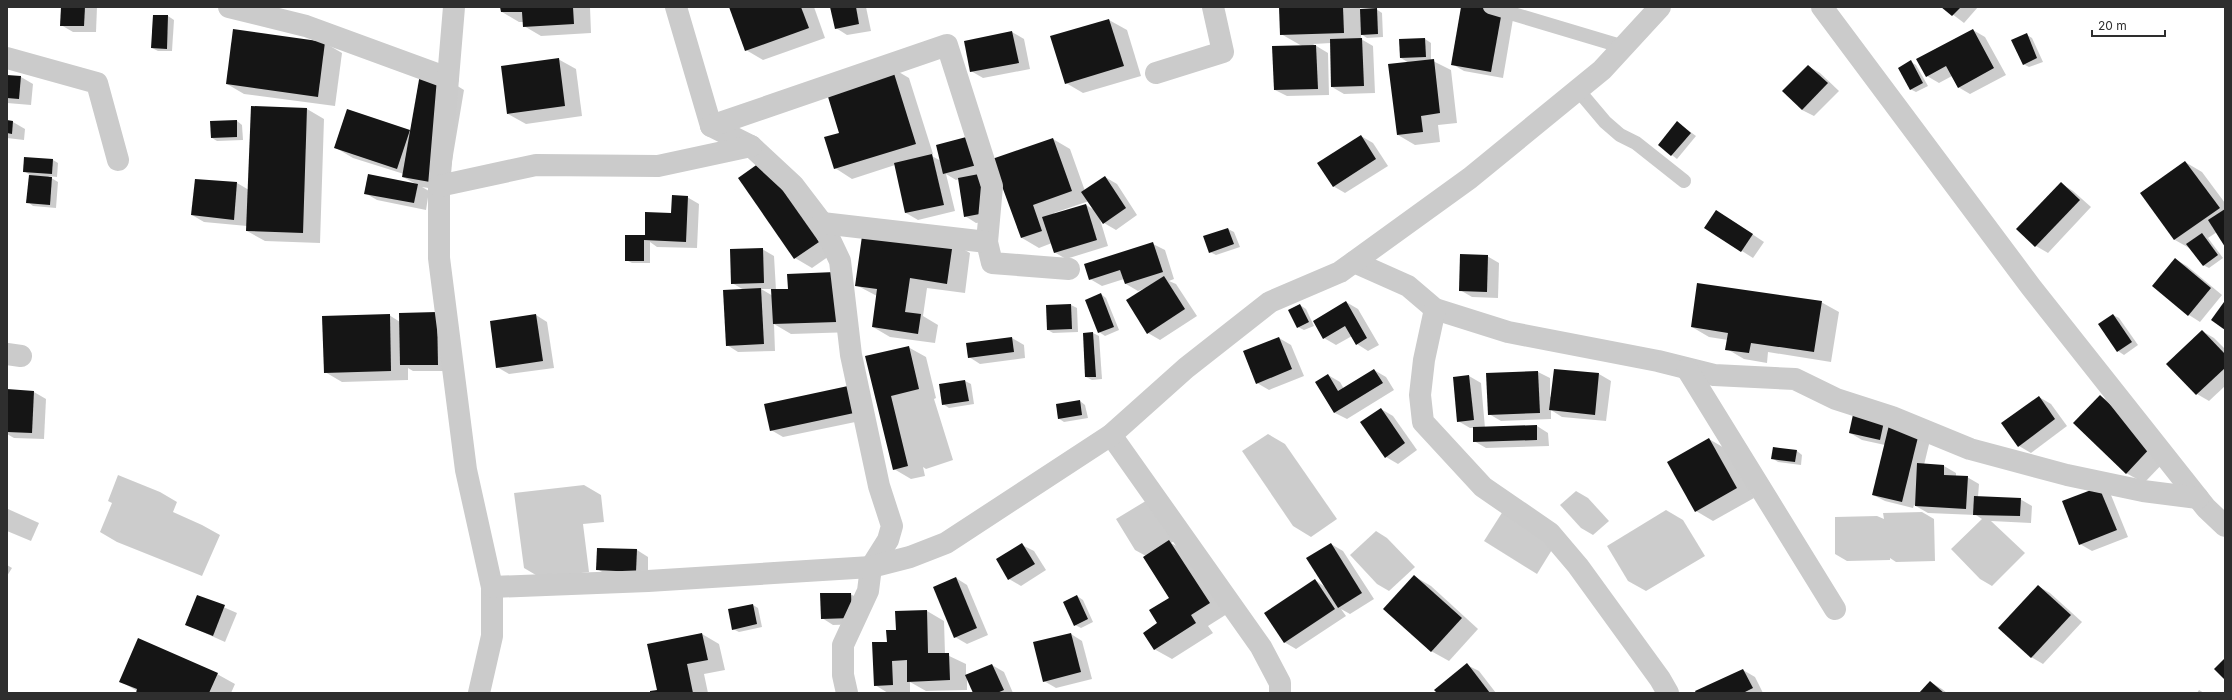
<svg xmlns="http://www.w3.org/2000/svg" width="2232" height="700" font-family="Inter,sans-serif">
<rect width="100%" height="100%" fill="#fff"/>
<g fill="#0003" fill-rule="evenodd">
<polygon points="62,7 97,7 96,32 73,32 61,25"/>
<polygon points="501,7 590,7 591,33 541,36 524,26 524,22 519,22 502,12"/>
<polygon points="731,7 814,7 825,38 763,60 746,50"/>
<polygon points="832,7 866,7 871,31 847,35 836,28"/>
<polygon points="1280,7 1360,7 1360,10 1376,9 1382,13 1383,37 1367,38 1361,34 1361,39 1373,46 1375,93 1344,94 1332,87 1331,43 1313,44 1328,53 1329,95 1287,96 1275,90 1302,46 1281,34"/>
<polygon points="1462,7 1472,7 1513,19 1503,78 1464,71 1452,64"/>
<polygon points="1943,7 1978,7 1964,23"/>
<polygon points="154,16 168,16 174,20 172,51 158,51 152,48"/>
<polygon points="1109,20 1127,30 1141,76 1083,93 1066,83 1052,37"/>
<polygon points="1973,30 1985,37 2006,75 1970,94 1958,87 1952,76 1939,83 1927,76"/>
<polygon points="1012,32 1024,39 1030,69 983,78 971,71"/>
<polygon points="2027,35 2032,38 2043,62 2029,67 2023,64"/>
<polygon points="1425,39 1431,43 1431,60 1451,70 1457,123 1438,125 1440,142 1415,145 1398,135 1409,63 1401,58"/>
<polygon points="325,43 342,53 335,106 244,94 227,84"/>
<polygon points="558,59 576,69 582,116 526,124 508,114"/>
<polygon points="1911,62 1916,65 1928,86 1916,92 1910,89"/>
<polygon points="1808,66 1820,73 1839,91 1814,116 1802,110"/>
<polygon points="892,68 909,78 933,154 930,155 941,161 937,145 989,172 996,220 976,223 965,216 959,179 956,180 946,174 955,211 918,220 906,213 895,165 852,179 835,168 840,134"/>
<polygon points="7,76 21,77 33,84 31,105 7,103"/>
<polygon points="446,79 464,90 447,191 422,187 429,191 426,210 377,200 365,193 416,184 403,177 404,174 353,158 336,148 411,131"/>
<polygon points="252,107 307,109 324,119 320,243 265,241 247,231 247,226 204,222 192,215 237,183 249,190"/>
<polygon points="7,121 13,122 25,129 24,140 7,138"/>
<polygon points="237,121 242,125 243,140 217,141 212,138"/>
<polygon points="1678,123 1696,136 1677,159 1659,145"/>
<polygon points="1361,136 1373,143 1388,166 1345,193 1333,186"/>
<path d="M1053,139L1070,149L1085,191L1105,177L1117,184L1137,215L1116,230L1104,223L1099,216L1108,246L1066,259L1054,252L1052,243L1039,248L1022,238ZM1089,201L1096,211L1086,205L1055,215L1054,213Z"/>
<polygon points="53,160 58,163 57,177 48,176 58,182 56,208 33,206 28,202 30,175 24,171"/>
<polygon points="762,162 835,252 812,268 795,258"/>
<polygon points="2185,162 2202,172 2225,203 2225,245 2217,232 2208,238 2223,258 2209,268 2203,265 2191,249 2175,240 2141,193"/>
<polygon points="2062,184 2073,191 2091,207 2048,253 2036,246 2018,229"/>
<polygon points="687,197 699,204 697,248 657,247 650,242 650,263 632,263 626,260 644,236 672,214"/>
<polygon points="1728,218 1764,242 1753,258 1742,251"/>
<polygon points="1228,229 1234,232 1240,247 1216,255 1210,252 1205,237"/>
<polygon points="953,243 970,253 965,293 927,288 923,316 938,325 935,343 890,337 873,327 877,296 856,285"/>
<polygon points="1153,244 1165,250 1174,279 1169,281 1176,284 1197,316 1160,340 1148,333 1146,288 1138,291 1126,284 1124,279 1102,286 1090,279"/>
<path d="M762,249L774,256L776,290H789L854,332L791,334L774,324L775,351L738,352L727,345L744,290L732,283ZM761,289H772L773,296Z"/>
<polygon points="1487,256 1499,263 1498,298 1472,297 1460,290"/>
<polygon points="2175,259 2187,266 2222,295 2200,322 2189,315"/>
<polygon points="1101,294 1106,298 1119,330 1105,336 1099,332"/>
<polygon points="1346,302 1358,309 1379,345 1368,351 1357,344 1352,336 1336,345 1324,338"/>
<polygon points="1821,302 1839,312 1831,362 1768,352 1767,363 1744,359 1727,349 1728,340 1709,337 1692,327"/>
<polygon points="1071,305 1077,308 1078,332 1053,333 1048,330 1047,306"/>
<polygon points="1300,305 1306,309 1314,326 1304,330 1298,327"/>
<polygon points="436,313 449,371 413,371 408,368 408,380 342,382 325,372 389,315 400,322"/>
<polygon points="536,315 547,322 554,368 509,374 497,367"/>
<polygon points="2113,315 2119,318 2138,345 2124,355 2118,351"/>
<polygon points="2202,331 2214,338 2225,349 2225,386 2209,401 2197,394 2168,364"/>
<polygon points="1093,333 1099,336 1102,379 1092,380 1086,377 1084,334"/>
<polygon points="1012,338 1024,345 1025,358 980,364 969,357"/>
<polygon points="1279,338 1291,345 1304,376 1269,390 1257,383"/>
<polygon points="908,347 926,357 936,398 934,399 953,460 926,469 923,467 925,476 911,479 894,469 866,357"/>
<polygon points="1374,370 1386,377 1394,390 1347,419 1335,413 1316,383 1328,375 1340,382 1344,389"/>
<polygon points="1538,372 1550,378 1550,397 1599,374 1611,381 1606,421 1562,417 1551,410 1551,419 1501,421 1489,414"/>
<polygon points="1469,376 1481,383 1485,428 1537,426 1548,433 1549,446 1486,448 1474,441 1474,428 1470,428 1458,421"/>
<polygon points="965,381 971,384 974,404 949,408 943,404"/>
<polygon points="848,387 865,420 783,437 771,430"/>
<polygon points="7,390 34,392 46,399 44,439 14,438 7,434"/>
<polygon points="2100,396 2117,406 2170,456 2144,483 2126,473"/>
<polygon points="2039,397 2051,404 2067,426 2031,453 2019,446"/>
<polygon points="1080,401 1085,405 1088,418 1064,422 1058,418"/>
<polygon points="1381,409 1393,416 1417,450 1398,464 1386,457"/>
<polygon points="1855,411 1931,436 1924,465 1944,466 1956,473 1956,476 1967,477 1979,484 1978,497 2020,499 2032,506 2031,523 1991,521 2025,553 1992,586 1980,579 1951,549 1982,519 1976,515 1928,513 1914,505 1913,508 1885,501 1873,495 1885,445 1862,440 1850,433"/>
<polygon points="1268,434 1285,444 1337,519 1311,537 1293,526 1242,451"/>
<polygon points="1709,439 1726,449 1754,498 1713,521 1696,511"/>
<polygon points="1797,451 1802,455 1801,465 1778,462 1772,458"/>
<polygon points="118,475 160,492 177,502 173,512 202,525 220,535 202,576 117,542 100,532 112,503 108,501"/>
<polygon points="584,485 601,495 604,522 583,524 589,572 541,578 524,568 514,493"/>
<polygon points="2099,488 2111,495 2128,537 2092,551 2080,544"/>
<polygon points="1576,491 1588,498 1609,521 1593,535 1581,528 1560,505"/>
<polygon points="1149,499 1179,538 1171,543 1186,551 1227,614 1208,626 1213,633 1172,659 1154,649 1159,623 1170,598 1146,556 1135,550 1116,519"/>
<polygon points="1505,508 1558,540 1537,574 1484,541"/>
<polygon points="8,509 39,523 31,541 7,531"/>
<polygon points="1666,510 1683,520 1705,556 1646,591 1628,581 1607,546"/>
<polygon points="1922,512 1934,519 1935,561 1896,562 1890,558 1890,560 1847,561 1835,554 1835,517 1877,516 1884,519 1883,513"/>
<polygon points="1376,531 1387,538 1415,567 1389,591 1377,584 1350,555"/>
<polygon points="1331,544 1343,551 1374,599 1350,614 1341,609 1346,616 1296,649 1284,642 1315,580 1325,587"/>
<polygon points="1022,545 1034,551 1046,570 1021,586 1009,579"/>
<polygon points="637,550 648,557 648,578 609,576 597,569"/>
<polygon points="7,565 12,568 7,576"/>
<polygon points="1414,576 1431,586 1478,629 1449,661 1431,651"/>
<polygon points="956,578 967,585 988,635 967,644 955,637"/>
<polygon points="2038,586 2050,593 2082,622 2043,664 2031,657"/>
<polygon points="850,594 862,600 863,624 833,625 822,618"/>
<polygon points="198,596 237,613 225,642 187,625"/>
<polygon points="1077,596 1083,600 1093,622 1081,628 1075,625"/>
<polygon points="753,605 758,608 762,627 739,632 733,629"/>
<polygon points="927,611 944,621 945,654 966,664 966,675 992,665 1004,672 1013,693 974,693 967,677 967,690 926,691 910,682 910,693 888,693 875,685 888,643 897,631"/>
<polygon points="702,634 719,644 725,670 704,674 708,693 651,693 658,691"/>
<polygon points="1071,634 1082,641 1092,679 1056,688 1044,681"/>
<polygon points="1467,665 1479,671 1496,693 1438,693"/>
<polygon points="1743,670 1755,677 1763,693 1697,693"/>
<polygon points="217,674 235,684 231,693 137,693 137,691 120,681"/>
<polygon points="1930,682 1942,689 1947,693 1920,693"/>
<polygon points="2199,690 2204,693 2197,693"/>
</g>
<g fill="#151515">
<polygon points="61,7 85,7 84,26 60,26"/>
<polygon points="500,7 573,7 574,24 523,27 522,12 501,12"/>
<polygon points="729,7 801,7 809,28 745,51"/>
<polygon points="830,7 856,7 859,24 835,29"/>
<polygon points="1279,7 1343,7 1344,33 1280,35"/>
<polygon points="1461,7 1478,7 1502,11 1491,72 1451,65"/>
<polygon points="1941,7 1961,7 1952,16"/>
<polygon points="1377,8 1378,34 1361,35 1360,9"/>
<polygon points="153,15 168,15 167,49 151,48"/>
<polygon points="1109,19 1124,66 1065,84 1050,36"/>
<polygon points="233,29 325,42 318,97 226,84"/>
<polygon points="1973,29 1994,68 1958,88 1946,66 1926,77 1916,59"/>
<polygon points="1012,31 1019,63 970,72 964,41"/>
<polygon points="2027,33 2037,58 2023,65 2011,40"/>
<polygon points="1362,38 1364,86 1331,87 1330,39"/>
<polygon points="1425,38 1426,57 1400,58 1399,39"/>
<polygon points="1316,45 1318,89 1274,90 1272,46"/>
<polygon points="559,58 565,106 507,114 501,66"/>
<polygon points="1434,59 1440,113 1421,116 1423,132 1397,135 1388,64"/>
<polygon points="1911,60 1923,83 1910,90 1898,68"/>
<polygon points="1808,65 1828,83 1802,110 1782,91"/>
<polygon points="892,67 916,144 834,169 824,137 839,133 825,87"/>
<polygon points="420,74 447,79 430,182 402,177"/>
<polygon points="7,75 21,76 19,99 7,98"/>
<polygon points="251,106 307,108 303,233 246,231"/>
<polygon points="347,109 410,130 397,169 334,148"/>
<polygon points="7,120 13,121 12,134 7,133"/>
<polygon points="237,120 237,137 211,138 210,121"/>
<polygon points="1677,121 1691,133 1671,156 1658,145"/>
<polygon points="1361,135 1376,159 1333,187 1317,163"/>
<polygon points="970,136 977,165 943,174 936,145"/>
<polygon points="1053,138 1072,191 1033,205 1042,231 1021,238 992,159"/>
<polygon points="932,154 944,205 905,213 894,163"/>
<polygon points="24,157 53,159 52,174 23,172"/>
<polygon points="762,161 819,242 794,259 738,178"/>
<polygon points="2185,161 2220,208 2174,240 2140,193"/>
<polygon points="368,174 418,184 414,203 364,194"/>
<polygon points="979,174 985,213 964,217 958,178"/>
<polygon points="29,175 52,177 50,205 26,203"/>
<polygon points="1105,176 1126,208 1103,224 1081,192"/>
<polygon points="195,179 237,182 234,220 191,215"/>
<polygon points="2061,182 2080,200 2035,247 2016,229"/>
<polygon points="672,195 688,196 686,242 644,240 644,261 625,261 625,235 645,235 645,212 671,213"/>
<polygon points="1086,204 1097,240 1054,253 1042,217"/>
<polygon points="2225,209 2225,247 2208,220"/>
<polygon points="1716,210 1753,234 1741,252 1704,228"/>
<polygon points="1228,228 1234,244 1209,253 1203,236"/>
<polygon points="863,229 953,242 947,284 910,278 905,312 921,314 918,334 872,327 877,289 855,286"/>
<polygon points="2202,233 2218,255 2203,266 2186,244"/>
<polygon points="1153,242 1163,272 1125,284 1120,270 1089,280 1084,264"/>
<polygon points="763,248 764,283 731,284 730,249"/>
<polygon points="1460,254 1488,255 1487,292 1459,291"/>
<polygon points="2175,258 2211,288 2188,316 2152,286"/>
<polygon points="835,272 837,322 773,324 771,289 788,289 787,274"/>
<polygon points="1164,276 1185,309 1147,334 1126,300"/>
<polygon points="1697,283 1822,301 1814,352 1751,343 1749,353 1725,350 1728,333 1691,327"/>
<polygon points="761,288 764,344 726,346 723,290"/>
<polygon points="1101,293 1114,327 1098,333 1085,300"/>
<polygon points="1346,301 1367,338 1356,345 1345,326 1323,339 1313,321"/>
<polygon points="2224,302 2225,304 2225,330 2211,320"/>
<polygon points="1071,304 1072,329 1047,330 1046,305"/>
<polygon points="1300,304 1309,322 1297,328 1288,310"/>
<polygon points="437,312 438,365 400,365 399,313"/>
<polygon points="390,314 391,371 324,373 322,316"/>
<polygon points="536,314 543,361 496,368 490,321"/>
<polygon points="2113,314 2132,342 2117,352 2098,324"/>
<polygon points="2202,330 2225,354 2225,368 2196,395 2166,364"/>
<polygon points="1093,332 1096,377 1085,377 1083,333"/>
<polygon points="1012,337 1014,352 968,358 966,343"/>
<polygon points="1279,337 1292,369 1256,384 1243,351"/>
<polygon points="909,346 919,389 891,396 908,466 893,470 865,356"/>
<polygon points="1374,369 1383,383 1334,413 1315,382 1328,374 1338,391"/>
<polygon points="1554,369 1599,373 1595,415 1549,410"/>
<polygon points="1538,371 1540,413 1488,415 1486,373"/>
<polygon points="1469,375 1474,420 1457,422 1453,377"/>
<polygon points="965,380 969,401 942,405 939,384"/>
<polygon points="848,386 854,413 770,431 764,404"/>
<polygon points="7,389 34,391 32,433 7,432"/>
<polygon points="2100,395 2153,445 2126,474 2073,423"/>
<polygon points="2039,396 2055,419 2018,447 2001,423"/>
<polygon points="1080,400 1082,415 1058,419 1056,404"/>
<polygon points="1381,408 1405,443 1385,458 1360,422"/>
<polygon points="1854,410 1885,417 1880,440 1849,433"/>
<polygon points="1890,421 1920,429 1902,502 1872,495"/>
<polygon points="1537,425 1537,440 1473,442 1473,427"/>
<polygon points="1709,438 1737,488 1695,512 1667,462"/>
<polygon points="1773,447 1797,450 1795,462 1771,459"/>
<polygon points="1917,463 1944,465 1944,475 1968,476 1966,509 1915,506"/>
<polygon points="2099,487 2117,530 2079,545 2062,501"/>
<polygon points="1974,496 2021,498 2020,516 1973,515"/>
<polygon points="1169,540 1210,603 1191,615 1196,623 1154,650 1143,633 1157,623 1149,610 1169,598 1143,557"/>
<polygon points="1022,543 1035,564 1008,580 996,559"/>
<polygon points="1331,543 1362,593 1338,608 1306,558"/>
<polygon points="597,548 637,549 636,572 596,570"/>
<polygon points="1414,575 1462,618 1431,652 1383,609"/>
<polygon points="956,577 977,628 954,638 933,587"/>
<polygon points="1315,579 1335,609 1284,643 1264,613"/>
<polygon points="2038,585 2071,615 2031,658 1998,628"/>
<polygon points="820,593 851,593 852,618 821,619"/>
<polygon points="197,595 225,605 213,636 185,625"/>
<polygon points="1077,595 1088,619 1074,626 1063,602"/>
<polygon points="753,604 757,624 732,630 728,609"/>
<polygon points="927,610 928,653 949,653 950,680 907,682 907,660 892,661 893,685 874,686 872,642 887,642 886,630 896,630 895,611"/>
<polygon points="702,633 708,660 687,664 693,693 650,693 650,691 657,690 647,644"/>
<polygon points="1071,633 1081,672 1043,682 1033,642"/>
<polygon points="138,638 218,673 209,693 136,693 137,689 119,682"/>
<polygon points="2224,659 2225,660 2225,680 2214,669"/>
<polygon points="1467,663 1490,693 1437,693 1434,690"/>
<polygon points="992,664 1004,690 997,693 973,693 965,675"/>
<polygon points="1743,669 1753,688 1743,693 1696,693 1695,691"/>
<polygon points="1930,681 1944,693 1919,693"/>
</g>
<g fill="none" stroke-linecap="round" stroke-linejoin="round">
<g stroke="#cbcbcb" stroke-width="14">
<polyline points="1490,7 1624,47"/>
<polyline points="1578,90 1605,122 1620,135 1636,143 1684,181"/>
</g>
<g stroke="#cbcbcb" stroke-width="22">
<polyline points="229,7 306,26 448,78"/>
<polyline points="454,7 439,186 439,258 466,470 492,587 492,636 479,693"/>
<polyline points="676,7 711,126 751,146 793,185 822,223 840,261 851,355 879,486 892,526 888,540 871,567 868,591 843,645 843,675 847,693"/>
<polyline points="1822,7 2031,287 2206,508 2225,526"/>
<polyline points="7,58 97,83 118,160"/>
<polyline points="1156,73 1223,52 1213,7"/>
<polyline points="711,126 947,45 992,186 987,242 992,263 1069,269"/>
<polyline points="439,186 536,165 658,166 751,146"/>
<polyline points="822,223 987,242"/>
<polyline points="1354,262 1408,286 1435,309 1508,332 1658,361 1714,375 1795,379 1836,399 1892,417 1970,449 2067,475 2143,491 2198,498"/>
<polyline points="1435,309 1424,360 1420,395 1423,422 1483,487 1550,533 1578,566 1660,679 1668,693"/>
<polyline points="7,354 21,356"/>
<polyline points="1687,369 1835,609"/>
<polyline points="1111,435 1261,647 1280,683 1280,693"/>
<polyline points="492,587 648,581 871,567 910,557 946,543 1111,435 1186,368 1270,302 1340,272 1470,178 1602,70 1660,7"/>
</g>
</g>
<rect width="2232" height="700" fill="none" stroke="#2e2e2e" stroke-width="16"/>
<path d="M2092 30v6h73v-6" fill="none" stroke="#2e2e2e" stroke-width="2"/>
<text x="2098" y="30" font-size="12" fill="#2e2e2e" stroke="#ffffff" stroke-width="3" paint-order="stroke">20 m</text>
</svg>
